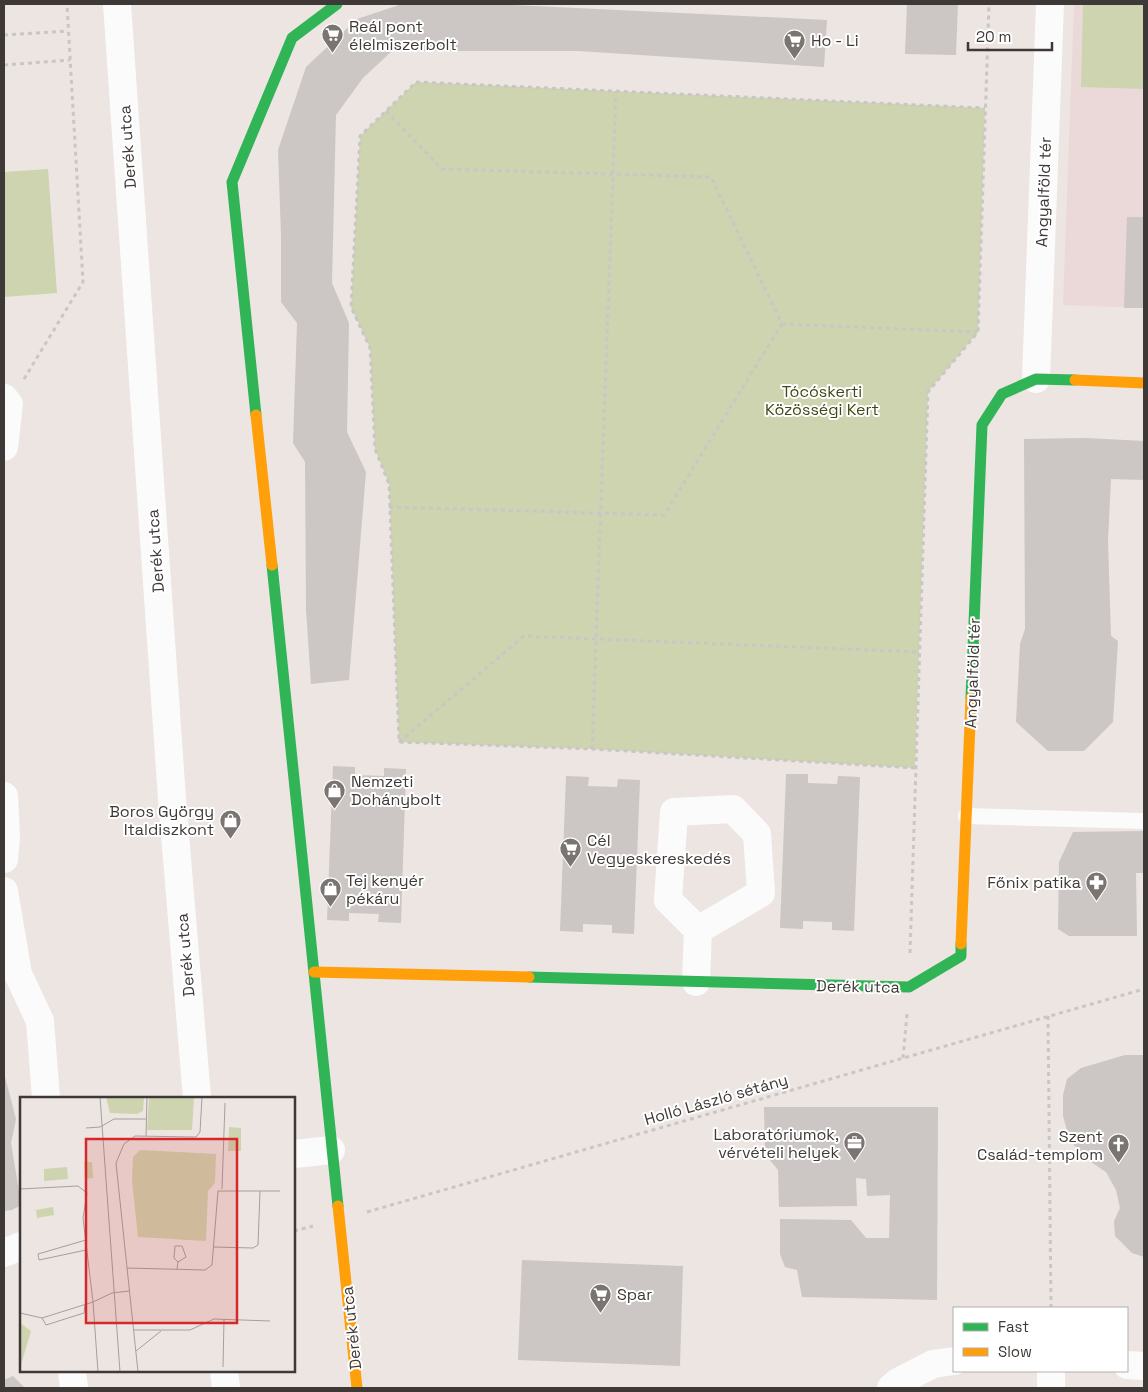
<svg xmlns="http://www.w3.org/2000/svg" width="1148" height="1392" font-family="'Space Grotesk',sans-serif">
<rect width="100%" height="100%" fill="#ece5e2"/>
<polygon fill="#ead9d8" points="1074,4 1144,4 1144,308 1063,305"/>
<g fill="#ced4af">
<polygon points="1083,4 1144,4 1144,89 1081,87"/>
<polygon points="416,82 985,108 978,332 928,392 915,768 592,749 399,742 389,484 375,449 370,348 351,307 360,136"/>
<polygon points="48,169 57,293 4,297 4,172"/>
</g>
<g fill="#ccc6c4">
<polygon points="402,4 495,4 827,20 824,67 578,51 392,51 363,78 336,115 332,283 349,323 347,432 366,472 349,680 311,684 306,609 305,462 293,443 297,323 281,302 281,235 278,150 306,67 357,19"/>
<polygon points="907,4 958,4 956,55 905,54"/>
<polygon points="1127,217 1144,217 1144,308 1124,308"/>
<polygon points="1086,438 1144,441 1144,480 1111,479 1108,541 1111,636 1118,641 1113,722 1084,751 1048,751 1016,722 1020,644 1025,629 1024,439"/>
<polygon points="333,766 355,767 355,775 384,776 384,768 406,769 401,923 378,922 379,914 349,913 349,921 327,920"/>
<polygon points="786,774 808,774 808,783 837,784 838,776 860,777 854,931 832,930 832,922 803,921 803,929 780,928"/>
<polygon points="566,776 589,777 588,786 617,787 618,779 640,780 634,934 612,933 612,925 583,924 583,932 560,931"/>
<polygon points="1144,831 1144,873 1136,873 1137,936 1069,936 1058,929 1059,862 1073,832"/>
<polygon points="1125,1055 1144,1055 1144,1257 1132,1253 1115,1236 1114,1221 1120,1208 1116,1190 1106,1172 1082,1156 1069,1138 1063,1116 1063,1095 1067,1079 1081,1068"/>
<polygon points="4,1073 16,1119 11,1143 21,1203 21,1205 12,1210 4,1211"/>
<polygon points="764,1107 938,1107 937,1300 802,1297 797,1270 785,1267 780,1254 780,1219 851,1220 866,1238 889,1238 890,1195 867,1196 866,1179 856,1178 857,1206 779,1207 778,1170 765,1154"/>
<polygon points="522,1260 683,1266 680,1366 518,1360"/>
<polygon points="13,1376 25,1388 4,1388 4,1380"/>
</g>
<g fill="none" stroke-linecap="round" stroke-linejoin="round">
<g stroke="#c9c7c6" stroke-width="3" stroke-dasharray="4 4" stroke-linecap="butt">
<polyline points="4,35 68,31"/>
<polyline points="4,65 70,60"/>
<polyline points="386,111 442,169 711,177 782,324"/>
<polyline points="782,324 977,332"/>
<polyline points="24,379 83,282 67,4"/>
<polyline points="389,507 664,515 782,324"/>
<polyline points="399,742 524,636 919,652"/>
<polyline points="592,749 616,91"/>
<polyline points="915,768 592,749 399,742 389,484 375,449 370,348 351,307 360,136 416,82 985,108"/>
<polyline points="910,953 928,392 978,332 989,4"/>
<polyline points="1048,1016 1051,1308"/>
<polyline points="903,1058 907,1014"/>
<polyline points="367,1212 1144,989"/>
<polyline points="294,1231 313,1226"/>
</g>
<polyline stroke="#fcfbfb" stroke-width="16" points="966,816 1144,821"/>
<g stroke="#fcfbfb" stroke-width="28">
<polyline points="117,4 172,799 197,1098"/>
<polyline points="1036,379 1050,4"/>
<polyline points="4,398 9,404 4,447"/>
<polyline points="4,796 6,837 4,859"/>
<polyline points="4,891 18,974 40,1021 46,1098"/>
<polyline points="696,982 698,930 761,893 757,834 733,809 674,812 668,900 698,930"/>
<polyline points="294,1154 331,1150"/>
<polyline points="4,1253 21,1246"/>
<polyline points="1127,1365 1144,1366"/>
<polyline points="72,1371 74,1388"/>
<polyline points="224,1371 226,1388"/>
<polyline points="891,1388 898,1382 933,1364 954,1361"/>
<polyline points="1051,1388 1051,1371"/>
</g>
<g stroke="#30b455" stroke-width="11">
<polyline points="256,415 232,182 292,38 337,4"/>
<polyline points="272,565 338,1206"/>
<polyline points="971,698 982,425 1002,394 1036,379 1075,380"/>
<polyline points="529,977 909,987 961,956 961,944"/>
</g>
<g stroke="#ff9f0a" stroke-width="11">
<polyline points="1075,380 1144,383"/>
<polyline points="256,415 272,565"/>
<polyline points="961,944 971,698"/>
<polyline points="314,972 529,977"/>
<polyline points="338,1206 357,1388"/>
</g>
</g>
<defs>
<symbol id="supermarket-pin" viewBox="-11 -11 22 30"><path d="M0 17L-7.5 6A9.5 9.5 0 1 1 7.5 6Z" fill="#7b7572" stroke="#fff"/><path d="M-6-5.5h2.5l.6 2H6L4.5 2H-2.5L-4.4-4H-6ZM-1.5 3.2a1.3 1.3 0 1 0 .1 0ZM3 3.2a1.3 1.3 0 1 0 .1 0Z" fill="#fff"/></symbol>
<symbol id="shop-pin" viewBox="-11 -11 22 30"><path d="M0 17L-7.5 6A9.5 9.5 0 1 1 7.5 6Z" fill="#7b7572" stroke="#fff"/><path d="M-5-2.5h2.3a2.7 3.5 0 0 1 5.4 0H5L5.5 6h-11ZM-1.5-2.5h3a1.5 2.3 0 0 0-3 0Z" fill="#fff"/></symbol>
<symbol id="pharmacy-pin" viewBox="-11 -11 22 30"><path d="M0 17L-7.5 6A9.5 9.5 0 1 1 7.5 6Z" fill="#7b7572" stroke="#fff"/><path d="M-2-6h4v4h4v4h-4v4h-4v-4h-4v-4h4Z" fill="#fff"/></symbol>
<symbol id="office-pin" viewBox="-11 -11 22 30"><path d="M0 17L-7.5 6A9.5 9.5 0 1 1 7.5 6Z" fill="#7b7572" stroke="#fff"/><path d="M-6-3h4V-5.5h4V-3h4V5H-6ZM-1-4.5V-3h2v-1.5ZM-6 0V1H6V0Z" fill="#fff"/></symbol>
<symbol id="church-pin" viewBox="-11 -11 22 30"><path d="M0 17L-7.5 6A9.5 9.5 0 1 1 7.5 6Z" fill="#7b7572" stroke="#fff"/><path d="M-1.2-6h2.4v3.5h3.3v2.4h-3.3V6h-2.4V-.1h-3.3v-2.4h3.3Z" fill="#fff"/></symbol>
</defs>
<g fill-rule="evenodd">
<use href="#supermarket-pin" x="320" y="22" width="25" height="34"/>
<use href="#supermarket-pin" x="782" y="28" width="25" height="34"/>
<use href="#shop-pin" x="322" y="778" width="25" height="34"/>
<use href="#shop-pin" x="218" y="808" width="25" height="34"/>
<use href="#supermarket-pin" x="558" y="836" width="25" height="34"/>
<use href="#pharmacy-pin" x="1084" y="870" width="25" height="34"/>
<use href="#shop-pin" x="318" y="876" width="25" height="34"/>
<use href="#office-pin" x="842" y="1130" width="25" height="34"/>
<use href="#church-pin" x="1106" y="1132" width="25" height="34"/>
<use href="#supermarket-pin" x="588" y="1282" width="25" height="34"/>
</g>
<g text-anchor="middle" stroke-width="4" stroke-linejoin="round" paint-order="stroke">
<g font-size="16" fill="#3e3936" stroke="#fff" text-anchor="start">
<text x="349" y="32">Reál pont<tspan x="349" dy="18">élelmiszerbolt</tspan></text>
<text x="811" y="46">Ho - Li</text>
<text x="351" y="787">Nemzeti<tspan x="351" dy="18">Dohánybolt</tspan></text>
<text x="214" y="817" text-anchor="end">Boros György<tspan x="214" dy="18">Italdiszkont</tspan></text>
<text x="587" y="846">Cél<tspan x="587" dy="18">Vegyeskereskedés</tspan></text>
<text x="346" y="886">Tej kenyér<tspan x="346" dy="18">pékáru</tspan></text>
<text x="1081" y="888" text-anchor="end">Főnix patika</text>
<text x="839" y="1140" text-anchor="end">Laboratóriumok,<tspan x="839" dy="18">vérvételi helyek</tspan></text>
<text x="1103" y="1142" text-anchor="end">Szent<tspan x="1103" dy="18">Család-templom</tspan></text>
<text x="617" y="1300">Spar</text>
</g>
<g font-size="16" fill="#3e3936" stroke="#fff">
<text transform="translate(127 147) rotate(-94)" y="6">Derék utca</text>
<text transform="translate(1043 192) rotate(-88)" y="6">Angyalföld tér</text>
<text transform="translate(155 551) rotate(-94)" y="6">Derék utca</text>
<text transform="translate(972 673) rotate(-88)" y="6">Angyalföld tér</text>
<text transform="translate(185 955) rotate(-95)" y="6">Derék utca</text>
<text transform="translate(858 986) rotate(1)" y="6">Derék utca</text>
<text transform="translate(716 1099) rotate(-16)" y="6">Holló László sétány</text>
<text transform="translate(351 1328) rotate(-96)" y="6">Derék utca</text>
</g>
<g font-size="16" fill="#3d4814" stroke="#fff">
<text x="822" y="397">Tócóskerti<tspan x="822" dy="18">Közösségi Kert</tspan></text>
</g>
</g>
<g transform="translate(20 1097)">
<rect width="275" height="275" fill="#ece5e2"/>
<path d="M86,0H124L123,14L117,17L90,16ZM129,0H174L172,33H127ZM209,30L221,31V54H208ZM120,53L196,57L195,86L188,94L186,144L118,140L112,83L113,60ZM64,65H72L73,81L65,82ZM47,70L48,82L24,84V72ZM33,110L34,118L17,121L16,113ZM0,226L11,234L0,271Z" fill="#ced4af"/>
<path fill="none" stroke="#a6a09d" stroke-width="1" d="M80,0L100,275M66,31L80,30L94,22H126M126,39L127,0M0,92L58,89L67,96L63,121L73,205L22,221L0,216M202,92L205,6M66,143L18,157L19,163L66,153M193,150L233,151L238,148L240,94M107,171L185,173L192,168L198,94H260M157,172L158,165L166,160L162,149H155L154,161L158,165M22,221L26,228L64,216L65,208M113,233H170L194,222L250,224M116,254L141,234M203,270L204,222M78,275L73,205L92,196L109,194M118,275L96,66L104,47L115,39L176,40L180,35L182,0"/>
<path fill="#d62828" fill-opacity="0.15" stroke="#d62828" stroke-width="2.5" d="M66,42H217V226H66Z"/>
<rect width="275" height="275" fill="none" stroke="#3e3936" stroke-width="2.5"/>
</g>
<rect width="1148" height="1392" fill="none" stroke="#3e3936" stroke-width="10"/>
<rect x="953" y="1307" width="175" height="65" fill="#ffffff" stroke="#b2b0af"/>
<rect x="963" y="1323" width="25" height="8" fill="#30b455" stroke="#b2b0af"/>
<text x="998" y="1332" font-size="15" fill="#3e3936">Fast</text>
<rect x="963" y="1348" width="25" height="8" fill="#ff9f0a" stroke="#b2b0af"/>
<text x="998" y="1357" font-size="15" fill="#3e3936">Slow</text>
<path d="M968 42v8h84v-8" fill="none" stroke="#3e3936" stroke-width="2.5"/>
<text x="976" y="42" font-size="15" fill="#3e3936" stroke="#ffffff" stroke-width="4" paint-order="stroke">20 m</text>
</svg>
